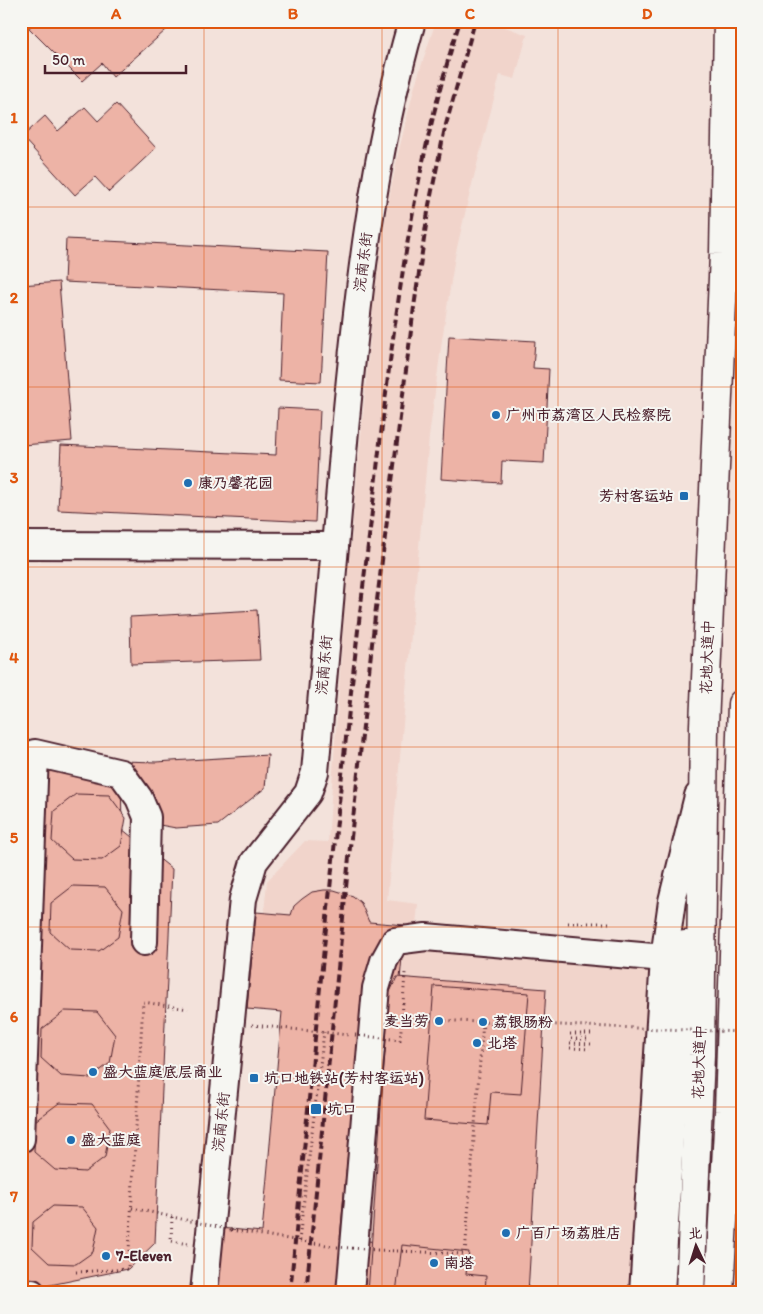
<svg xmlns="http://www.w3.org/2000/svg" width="763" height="1314" font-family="Itim,'LXGW WenKai TC',sans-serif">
<rect width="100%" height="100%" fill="#f3e2db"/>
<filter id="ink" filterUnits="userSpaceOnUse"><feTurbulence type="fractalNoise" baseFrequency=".02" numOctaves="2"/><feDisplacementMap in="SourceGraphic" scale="10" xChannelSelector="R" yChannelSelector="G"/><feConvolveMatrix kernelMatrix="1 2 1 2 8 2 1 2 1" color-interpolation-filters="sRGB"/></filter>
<g filter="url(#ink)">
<polygon fill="#f1d4cb" points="436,21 501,21 500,25 527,35 515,79 500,75 471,188 455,256 442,340 429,437 387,900 418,904 416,926 649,944 643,1104 630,1293 332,1293 355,1035 369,922 264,913 267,881 305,841 328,842 344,616 374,298 384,224 398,154 415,85"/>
<g fill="#edb3a6" stroke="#4a1f2b">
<polygon points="36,21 172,21 174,23 113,77 102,63 82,81 29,28"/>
<polygon points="116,104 156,148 109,192 95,177 75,195 22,137 45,116 58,131 85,107 98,121"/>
<polygon points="66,239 328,252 321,382 279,380 283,293 64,282"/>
<polygon points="59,282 72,441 23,445 21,423 21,285"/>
<polygon points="449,336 535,341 533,368 549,369 544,463 502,461 501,483 441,479"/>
<polygon points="278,408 320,410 315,522 58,510 61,445 276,455"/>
<polygon points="257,610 260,660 131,664 130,617"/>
<polygon points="35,753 121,773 122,829 172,869 155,1243 128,1269 21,1291 21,1139"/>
<polygon points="268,755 265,788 218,825 176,828 154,824 122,761 156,762"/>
<polygon points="76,794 109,795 126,818 121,846 102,860 72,859 52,841 54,811"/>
<polygon points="73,886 105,887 123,909 118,937 99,951 70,950 50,932 51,903"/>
<polygon points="324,890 334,890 353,896 361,903 369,922 405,925 396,1022 360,1019 340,1239 381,1242 377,1293 214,1293 220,1228 262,1232 282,1012 247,1009 256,912 291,915 294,906 302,899 312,892"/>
<polygon points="397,977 546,989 528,1293 368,1293 389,994"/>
<polygon points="434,986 529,993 521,1094 491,1092 488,1125 424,1120"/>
<polygon points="65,1011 97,1012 115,1035 110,1063 90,1078 61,1076 41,1058 42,1029"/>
<polygon points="59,1103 92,1104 110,1128 105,1157 85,1172 55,1170 34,1152 35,1121"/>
<polygon points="53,1206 82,1207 98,1227 93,1252 76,1264 49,1263 32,1247 33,1222"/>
<polygon points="402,1245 469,1252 466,1274 486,1276 485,1293 396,1293"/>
</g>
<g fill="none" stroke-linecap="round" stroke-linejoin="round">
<defs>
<g id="minor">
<polyline points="21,545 335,546"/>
<polyline points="21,1139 35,753 121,773 139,798 147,817 144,942"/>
<polyline points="21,1292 32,1293"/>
<path d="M204,1293L243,899L254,862L308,793L315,772C326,658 335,544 345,430C358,290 373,157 412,21"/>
<polyline points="350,1293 376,988 384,961 395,941 426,937 664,958"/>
<polyline points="643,1293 664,958 672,901 698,796"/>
</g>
<g id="major">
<polyline points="660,1293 672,1086 685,945"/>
<polyline points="690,1293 700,1055 704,726 724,254 728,21"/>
<polyline points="719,1293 729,1111 742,704"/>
</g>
</defs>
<use href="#minor" stroke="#4a1f2b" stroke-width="30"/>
<use href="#major" stroke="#4a1f2b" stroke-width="31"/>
<g stroke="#4a1f2b" stroke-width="3" stroke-dasharray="1 4" stroke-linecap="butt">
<polyline points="568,923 611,923"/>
<polyline points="402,1019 405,973"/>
<polyline points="252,1025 350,1035"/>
<polyline points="570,1034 591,1034"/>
<polyline points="571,1039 591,1039"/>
<polyline points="570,1043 591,1044"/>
<polyline points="570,1048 590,1049"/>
<polyline points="172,1217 171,1241 188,1244"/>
<polyline points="231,1230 333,1246"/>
<polyline points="299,1241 324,1032"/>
<polyline points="377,1250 465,1254 483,1022"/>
<polyline points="76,1272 128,1269 143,1002 188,1009"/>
</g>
<use href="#minor" stroke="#f6f6f2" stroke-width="26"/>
<use href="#major" stroke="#f6f6f2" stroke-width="28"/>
<g stroke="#4a1f2b" stroke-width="4" stroke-dasharray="8 4" stroke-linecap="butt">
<path d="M290,1293C315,1038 339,783 370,529C390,358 407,185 460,21"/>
<polyline points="306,1293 350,847 375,616 414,307 429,205 445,128 475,21"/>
</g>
<g stroke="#4a1f2b" stroke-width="3" stroke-dasharray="1 4" stroke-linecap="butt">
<polyline points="355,1035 400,1040 402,1019 742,1032"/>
<polyline points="132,1208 231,1230"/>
<polyline points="337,1247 377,1250"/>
</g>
</g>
</g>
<path fill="none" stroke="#e0560e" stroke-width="1" stroke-opacity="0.55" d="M204,21V1293M382,21V1293M558,21V1293M21,207H742M21,387H742M21,567H742M21,747H742M21,927H742M21,1107H742"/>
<g fill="#1f6fb2" stroke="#f6f6f2" stroke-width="2">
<circle cx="496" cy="415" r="5"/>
<circle cx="188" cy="483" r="5"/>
<rect x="679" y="491" width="10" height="10" rx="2.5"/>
<circle cx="439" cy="1021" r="5"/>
<circle cx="483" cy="1022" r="5"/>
<circle cx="477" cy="1043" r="5"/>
<circle cx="93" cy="1072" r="5"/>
<rect x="249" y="1073" width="10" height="10" rx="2.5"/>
<rect x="310" y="1103" width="12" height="12" rx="2.5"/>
<circle cx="71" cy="1140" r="5"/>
<circle cx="506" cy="1233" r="5"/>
<circle cx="106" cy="1256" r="5"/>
<circle cx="434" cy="1263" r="5"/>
</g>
<g text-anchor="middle" stroke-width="4" stroke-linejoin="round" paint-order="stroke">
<g font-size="15" fill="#4a1f2b" stroke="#f6f6f2">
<text transform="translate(363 262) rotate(-83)" y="5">浣南东街</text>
<text transform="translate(707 657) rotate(-88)" y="5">花地大道中</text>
<text transform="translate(324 665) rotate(-85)" y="5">浣南东街</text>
<text transform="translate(699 1062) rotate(-88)" y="5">花地大道中</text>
<text transform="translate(221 1122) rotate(-84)" y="5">浣南东街</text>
</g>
<g font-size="15" font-weight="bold" fill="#4a1f2b" stroke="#f6f6f2" text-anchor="start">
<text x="506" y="420">广州市荔湾区人民检察院</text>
<text x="198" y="488">康乃馨花园</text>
<text x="674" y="501" text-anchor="end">芳村客运站</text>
<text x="429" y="1026" text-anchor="end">麦当劳</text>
<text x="493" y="1027">荔银肠粉</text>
<text x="487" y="1048">北塔</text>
<text x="103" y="1077">盛大蓝庭底层商业</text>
<text x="264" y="1083">坑口地铁站(芳村客运站)</text>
<text x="327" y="1114">坑口</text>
<text x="81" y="1145">盛大蓝庭</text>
<text x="516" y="1238">广百广场荔胜店</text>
<text x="116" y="1261">7-Eleven</text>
<text x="444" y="1268">南塔</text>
</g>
</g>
<rect width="763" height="1314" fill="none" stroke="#f6f6f2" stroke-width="55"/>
<g transform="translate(696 1246) rotate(356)" stroke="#f6f6f2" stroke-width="4" paint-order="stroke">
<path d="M0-4L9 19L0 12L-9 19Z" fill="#4a1f2b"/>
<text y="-8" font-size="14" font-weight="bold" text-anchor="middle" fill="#4a1f2b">北</text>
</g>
<path d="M45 65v8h141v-8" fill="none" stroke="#4a1f2b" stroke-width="2.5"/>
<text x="52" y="65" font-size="15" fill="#4a1f2b" stroke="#f6f6f2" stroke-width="4" paint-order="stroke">50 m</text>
<rect x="28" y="28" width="708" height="1258" fill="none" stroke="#e0560e" stroke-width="2"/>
<g font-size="16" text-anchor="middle" font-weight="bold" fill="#e0560e">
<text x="116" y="19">A</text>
<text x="293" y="19">B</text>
<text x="470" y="19">C</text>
<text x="647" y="19">D</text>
<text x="14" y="123">1</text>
<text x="14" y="303">2</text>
<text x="14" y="483">3</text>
<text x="14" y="663">4</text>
<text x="14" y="843">5</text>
<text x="14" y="1022">6</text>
<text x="14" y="1202">7</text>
</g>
</svg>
